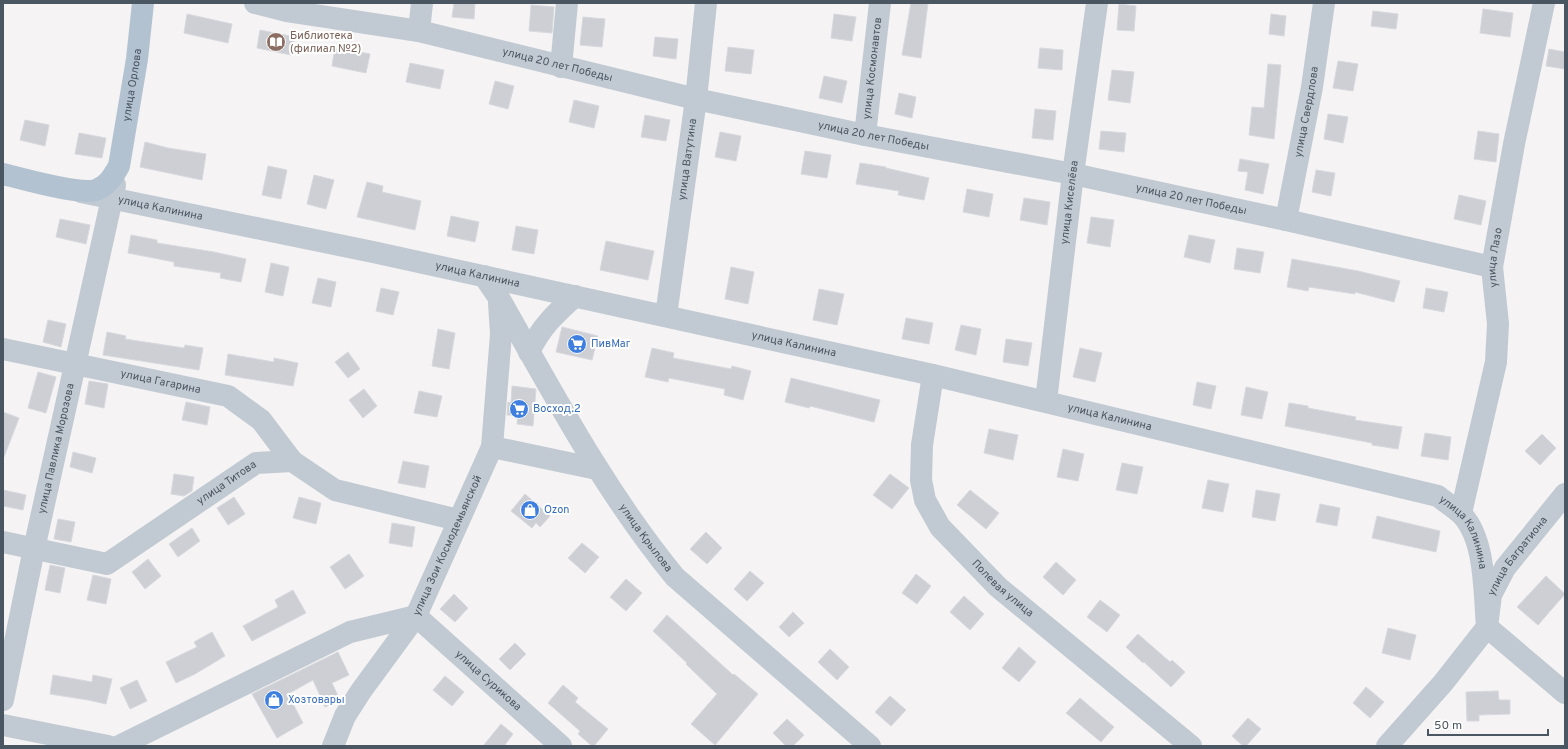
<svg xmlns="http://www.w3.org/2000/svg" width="1568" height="749" viewBox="0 0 1568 749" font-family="Overpass,sans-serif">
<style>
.building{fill:#cdcfd5;stroke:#d7d9de}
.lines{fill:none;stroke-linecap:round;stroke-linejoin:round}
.minor{stroke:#c1cad2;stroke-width:22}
.major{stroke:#b3c2d1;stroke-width:22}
.labels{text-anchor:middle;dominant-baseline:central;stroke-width:4;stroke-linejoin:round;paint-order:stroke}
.education-label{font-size:11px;fill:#785e54;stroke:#fff;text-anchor:start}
.street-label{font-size:11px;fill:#4a5661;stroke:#fff}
.shop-label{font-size:11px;fill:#366cbe;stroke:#fff;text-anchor:start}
</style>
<rect width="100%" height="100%" fill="#f5f3f3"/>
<g class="building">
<path d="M454 3H475L474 19 452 17Z"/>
<path d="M911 3H928L921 58 902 55Z"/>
<path d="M1119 4 1136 6 1134 31 1117 30Z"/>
<path d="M531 5 554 7 552 33 529 31Z"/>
<path d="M1483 9 1513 13 1510 37 1480 33Z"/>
<path d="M1373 11 1398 14 1396 29 1371 26Z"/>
<path d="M187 14 232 24 228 43 184 33Z"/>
<path d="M834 14 856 17 852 41 831 38Z"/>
<path d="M1271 14 1286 16 1284 36 1269 34Z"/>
<path d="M583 17 605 19 602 47 580 45Z"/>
<path d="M260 30 295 37 291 55 257 48Z"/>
<path d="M655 37 678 39 676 59 653 56Z"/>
<path d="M335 47 370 54 366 73 332 66Z"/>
<path d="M728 47 754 50 751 74 725 71Z"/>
<path d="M1040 48 1063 50 1062 70 1038 68Z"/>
<path d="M1549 49 1565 52V69L1546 66Z"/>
<path d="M1338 61 1358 64 1353 91 1333 88Z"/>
<path d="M410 63 444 70 440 89 406 82Z"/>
<path d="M1268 64 1281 65 1274 139 1249 135 1252 107 1264 108Z"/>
<path d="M1112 70 1134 72 1130 103 1108 100Z"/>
<path d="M824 76 847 81 842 103 819 98Z"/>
<path d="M495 81 514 86 508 109 489 104Z"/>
<path d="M899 93 916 97 912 118 895 114Z"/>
<path d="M574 100 599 106 594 128 569 122Z"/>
<path d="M1035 109 1056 111 1053 140 1032 138Z"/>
<path d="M1328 114 1348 117 1343 143 1324 139Z"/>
<path d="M645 115 670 120 666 141 641 137Z"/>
<path d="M25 120 49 125 45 146 20 140Z"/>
<path d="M1101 131 1126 133 1124 152 1099 149Z"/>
<path d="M1478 131 1499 134 1496 162 1474 159Z"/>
<path d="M720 132 741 136 736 161 715 157Z"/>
<path d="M79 133 106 138 102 158 75 154Z"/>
<path d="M145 142 168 148 206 154 202 180 140 167Z"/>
<path d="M805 151 831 155 827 178 801 174Z"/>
<path d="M1240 159 1269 164 1263 194 1245 190 1248 172 1238 171Z"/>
<path d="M860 163 886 167V168L929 178 924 200 898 195 899 191 856 184Z"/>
<path d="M268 166 287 170 281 199 262 195Z"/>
<path d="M1316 170 1335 173 1331 196 1312 192Z"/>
<path d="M314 175 334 180 326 209 307 204Z"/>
<path d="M367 182 383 186 382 192 421 201 415 230 357 217Z"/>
<path d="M967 189 993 194 989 217 963 212Z"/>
<path d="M1459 195 1486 201 1481 225 1454 219Z"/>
<path d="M1024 198 1050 202 1047 225 1020 220Z"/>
<path d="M451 216 479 222 475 242 447 236Z"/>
<path d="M1091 217 1114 220 1110 247 1087 243Z"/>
<path d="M60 219 90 225 86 244 56 237Z"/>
<path d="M516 226 538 230 534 254 512 250Z"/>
<path d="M131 235 157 240V243L214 252 246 259 241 282 220 278 221 273 174 266V262L128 253Z"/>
<path d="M1189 235 1215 240 1210 263 1184 257Z"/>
<path d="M606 241 654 251 648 280 600 270Z"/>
<path d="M1237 248 1264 252 1260 273 1234 269Z"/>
<path d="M1292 259 1358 271 1400 281 1394 302 1355 292V294L1309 287 1308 291 1287 287Z"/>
<path d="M271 263 289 267 283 296 265 292Z"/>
<path d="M731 267 754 272 748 304 725 299Z"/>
<path d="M318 278 336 282 331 307 312 303Z"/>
<path d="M381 288 399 292 393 315 376 311Z"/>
<path d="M1426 288 1448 292 1444 312 1423 308Z"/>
<path d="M819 289 844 294 837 325 813 320Z"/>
<path d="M906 318 933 323 929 344 902 339Z"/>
<path d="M48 320 66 324 61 347 43 342Z"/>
<path d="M961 325 981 329 976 355 955 350Z"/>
<path d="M562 327 598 336 592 360 556 352Z"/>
<path d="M438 329 455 333 449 369 432 366Z"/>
<path d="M107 332 126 336 125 339 184 348 185 345 203 348 199 370 103 355Z"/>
<path d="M1006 339 1032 343 1028 366 1003 362Z"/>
<path d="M652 348 674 353 673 358 731 369 732 366 751 371 743 400 724 395 725 389 669 378 668 382 645 377Z"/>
<path d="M1080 348 1102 353 1095 382 1073 377Z"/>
<path d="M348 352 360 369 348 378 335 362Z"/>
<path d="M228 354 274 362V358L298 363 293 386 225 375Z"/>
<path d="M38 372 56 377 46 413 28 408Z"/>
<path d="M791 378 880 400 874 422 810 406 809 408 785 402Z"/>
<path d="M89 381 108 384 104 408 85 404Z"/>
<path d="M1197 382 1216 386 1211 409 1193 405Z"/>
<path d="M512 386 536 389 533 426 517 424 518 415H507L508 402 511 403Z"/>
<path d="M1246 387 1268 392 1262 419 1241 415Z"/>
<path d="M364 389 377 406 363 418 349 400Z"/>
<path d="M419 391 442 396 437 417 414 413Z"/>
<path d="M186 402 210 407 207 425 182 420Z"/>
<path d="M1289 403 1308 406V408L1356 417 1355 420 1402 427 1398 449 1372 445V443L1285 426Z"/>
<path d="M3 412 19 418 4 457H3Z"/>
<path d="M989 429 1018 435 1013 460 984 453Z"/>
<path d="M1425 433 1451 437 1448 460 1421 456Z"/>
<path d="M1542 434 1556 448 1540 465 1525 451Z"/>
<path d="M1063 449 1084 454 1078 481 1057 477Z"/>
<path d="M73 452 96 458 92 473 70 467Z"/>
<path d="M403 461 429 466 425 488 398 483Z"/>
<path d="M1122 463 1143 467 1137 494 1116 490Z"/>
<path d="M174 474 194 477 192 491 184 496 171 494Z"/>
<path d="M890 474 909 488 892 509 873 495Z"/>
<path d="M1208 480 1229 484 1223 512 1202 508Z"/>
<path d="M3 490 26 495 23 510 3 506Z"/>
<path d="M970 490 999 513 986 529 957 505Z"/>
<path d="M1256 490 1280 494 1275 521 1252 517Z"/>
<path d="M525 494 550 516 540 527 536 523 532 528 511 511Z"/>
<path d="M234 497 245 514 228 525 217 508Z"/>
<path d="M299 497 321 503 316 524 293 518Z"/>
<path d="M1320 504 1340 508 1337 526 1316 522Z"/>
<path d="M1377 516 1440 531 1436 552 1372 538Z"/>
<path d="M58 519 75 522 71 542 54 539Z"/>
<path d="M392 523 415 527 412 547 389 543Z"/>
<path d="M192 528 200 541 178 557 169 544Z"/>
<path d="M706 532 722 548 707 564 690 549Z"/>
<path d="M582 543 599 557 585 573 568 558Z"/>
<path d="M349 554 364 576 345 589 330 567Z"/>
<path d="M148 559 161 576 145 589 132 572Z"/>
<path d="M1056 562 1076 580 1063 595 1043 577Z"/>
<path d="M50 565 65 568 60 593 45 590Z"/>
<path d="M750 571 764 583 747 601 734 589Z"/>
<path d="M916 574 931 586 917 604 902 593Z"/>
<path d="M93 575 111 579 106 604 87 600Z"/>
<path d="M1546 576 1565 594 1538 625 1517 607Z"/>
<path d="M626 579 642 593 626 611 610 597Z"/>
<path d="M293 590 306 613 252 641 243 626 278 607 275 600Z"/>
<path d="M454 594 468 608 455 622 440 609Z"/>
<path d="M964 596 984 614 970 630 950 612Z"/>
<path d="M1100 600 1120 615 1107 632 1087 617Z"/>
<path d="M793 612 804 623 789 637 779 627Z"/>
<path d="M667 615 733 675 734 674 758 694 715 745 691 724 717 694 686 664 687 663 653 631Z"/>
<path d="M1388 628 1416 635 1410 660 1382 653Z"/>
<path d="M212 632 225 656 195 674 176 683 166 662 197 647 194 642Z"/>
<path d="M1138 634 1170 662 1172 660 1185 672 1171 687 1144 662 1143 663 1126 647Z"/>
<path d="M515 643 526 654 510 670 499 659Z"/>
<path d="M1019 647 1036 662 1019 682 1002 668Z"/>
<path d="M830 649 849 667 837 680 818 662Z"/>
<path d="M338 652 349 675 332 683 340 700 325 707 313 680 288 694 303 723 277 738 252 694Z"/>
<path d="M53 675 92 682 93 675 112 679 106 704 88 700 50 694Z"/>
<path d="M445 676 464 692 452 706 433 690Z"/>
<path d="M137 680 147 701 130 709 120 688Z"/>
<path d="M563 685 578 698 575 702 608 729 594 746H592L578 734 580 731 548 703Z"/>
<path d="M1366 687 1384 702 1370 718 1353 703Z"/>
<path d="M1498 691 1499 700H1510V714L1479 715V721H1467L1466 692Z"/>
<path d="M890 696 906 710 891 726 875 712Z"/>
<path d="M1080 698 1114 727 1101 742 1066 713Z"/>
<path d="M1248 718 1261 729 1246 746H1243L1232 736Z"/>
<path d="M787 719 804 735 793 746H786L773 733Z"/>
<path d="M501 724 513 734 504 746H483Z"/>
</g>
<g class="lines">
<g class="minor">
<path id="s1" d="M255 3 287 11 419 31 696 99 865 135 1073 174 1286 220 1492 267"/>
<path d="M419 31 422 3"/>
<path d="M561 67 567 3"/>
<path id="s2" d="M865 135 880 3"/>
<path id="s3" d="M81 192 373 252 933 375 1438 496C1445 502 1453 507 1460 513 1486 537 1484 593 1487 627"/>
<path id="s4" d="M1286 220 1312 87 1324 3"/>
<path id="s5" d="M484 276 499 298C553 393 605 492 675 577L870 746"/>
<path id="s6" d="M666 316 696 99 706 3"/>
<path id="s7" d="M3 349 228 396 261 420 292 461"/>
<path d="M529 352C541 327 555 314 575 296"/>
<path id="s8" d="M933 375 922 445 921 480 925 500 940 527 998 587 1191 746"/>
<path id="s9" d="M1046 401 1073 174 1097 3"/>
<path d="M492 447 597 469"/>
<path id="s10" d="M1461 513 1496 362 1498 324 1492 267 1514 144 1544 3"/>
<path id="s11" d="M3 542 107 564 256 463 292 461 335 490 458 520"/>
<path id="s12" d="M416 616 561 746"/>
<path d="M1487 627 1565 693"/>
<path id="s13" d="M3 700 34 549 115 185"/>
<path d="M3 725 108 746"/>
<path d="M119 746 350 632 416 616"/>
<path id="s14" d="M333 746 345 716 361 691 416 616 492 447 501 334 499 303"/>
<path id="s15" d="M1387 746 1443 683 1487 627 1491 595 1505 568 1565 494"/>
</g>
<path class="major" id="s16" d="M3 174C23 179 79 195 96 190 108 186 113 176 119 166L137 59 143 3"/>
</g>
<defs>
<symbol id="library-disc" viewBox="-11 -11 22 22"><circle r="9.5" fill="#8d6e63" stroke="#fff"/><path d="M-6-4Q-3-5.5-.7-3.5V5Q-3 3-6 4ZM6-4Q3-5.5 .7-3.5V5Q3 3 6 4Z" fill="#fff"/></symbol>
<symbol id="supermarket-disc" viewBox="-11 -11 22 22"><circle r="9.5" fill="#3f7fe0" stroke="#fff"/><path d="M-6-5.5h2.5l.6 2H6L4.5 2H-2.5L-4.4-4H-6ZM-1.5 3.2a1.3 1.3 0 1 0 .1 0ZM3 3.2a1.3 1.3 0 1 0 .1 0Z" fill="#fff"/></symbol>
<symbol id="shop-disc" viewBox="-11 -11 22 22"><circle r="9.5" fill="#3f7fe0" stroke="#fff"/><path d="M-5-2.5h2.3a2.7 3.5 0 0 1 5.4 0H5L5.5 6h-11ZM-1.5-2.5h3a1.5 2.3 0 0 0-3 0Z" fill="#fff"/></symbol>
</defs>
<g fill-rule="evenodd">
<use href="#library-disc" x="265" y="31" width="22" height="22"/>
<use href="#supermarket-disc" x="566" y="333" width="22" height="22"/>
<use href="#supermarket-disc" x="508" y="398" width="22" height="22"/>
<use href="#shop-disc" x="519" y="499" width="22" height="22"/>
<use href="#shop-disc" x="263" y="689" width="22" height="22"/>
</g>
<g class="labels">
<g class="education-label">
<text x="290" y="36">Библиотека<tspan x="290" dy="13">(филиал №2)</tspan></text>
</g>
<g class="street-label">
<text stroke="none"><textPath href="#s1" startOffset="309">улица 20 лет Победы</textPath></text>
<text stroke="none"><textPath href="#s2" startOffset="67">улица Космонавтов</textPath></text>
<text stroke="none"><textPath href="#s16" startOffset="211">улица Орлова</textPath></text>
<text stroke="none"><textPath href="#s4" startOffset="110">улица Свердлова</textPath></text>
<text stroke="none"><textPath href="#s1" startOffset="633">улица 20 лет Победы</textPath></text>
<text stroke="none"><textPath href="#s6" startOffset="158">улица Ватутина</textPath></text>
<text stroke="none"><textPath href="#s1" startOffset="957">улица 20 лет Победы</textPath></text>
<text stroke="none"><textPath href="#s9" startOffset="200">улица Киселёва</textPath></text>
<text stroke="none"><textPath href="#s3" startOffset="81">улица Калинина</textPath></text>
<text stroke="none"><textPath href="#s10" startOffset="260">улица Лазо</textPath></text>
<text stroke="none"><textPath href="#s3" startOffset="405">улица Калинина</textPath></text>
<text stroke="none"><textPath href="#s3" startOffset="729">улица Калинина</textPath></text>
<text stroke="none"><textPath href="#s7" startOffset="161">улица Гагарина</textPath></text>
<text stroke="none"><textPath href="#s3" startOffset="1053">улица Калинина</textPath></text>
<text stroke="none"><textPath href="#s13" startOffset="257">улица Павлика Морозова</textPath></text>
<text stroke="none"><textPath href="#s11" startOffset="251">улица Титова</textPath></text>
<text stroke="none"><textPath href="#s3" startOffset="1437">улица Калинина</textPath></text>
<text stroke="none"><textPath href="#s5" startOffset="308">улица Крылова</textPath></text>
<text stroke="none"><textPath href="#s14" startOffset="232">улица Зои Космодемьянской</textPath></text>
<text stroke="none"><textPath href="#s15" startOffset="235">улица Багратиона</textPath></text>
<text stroke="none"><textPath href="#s8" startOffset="245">Полевая улица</textPath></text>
<text stroke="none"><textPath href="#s12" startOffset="97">улица Сурикова</textPath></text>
</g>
<g class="shop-label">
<text x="591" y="344">ПивМаг</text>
<text x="533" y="409">Восход.2</text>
<text x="544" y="510">Ozon</text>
<text x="288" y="700">Хозтовары</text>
</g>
</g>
<rect width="1568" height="749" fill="none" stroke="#4a5661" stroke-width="8"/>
<path d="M1428 729v6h120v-6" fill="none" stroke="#4a5661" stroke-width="2"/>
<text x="1434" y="729" font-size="12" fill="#4a5661" stroke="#ffffff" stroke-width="3" paint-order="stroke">50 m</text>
</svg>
